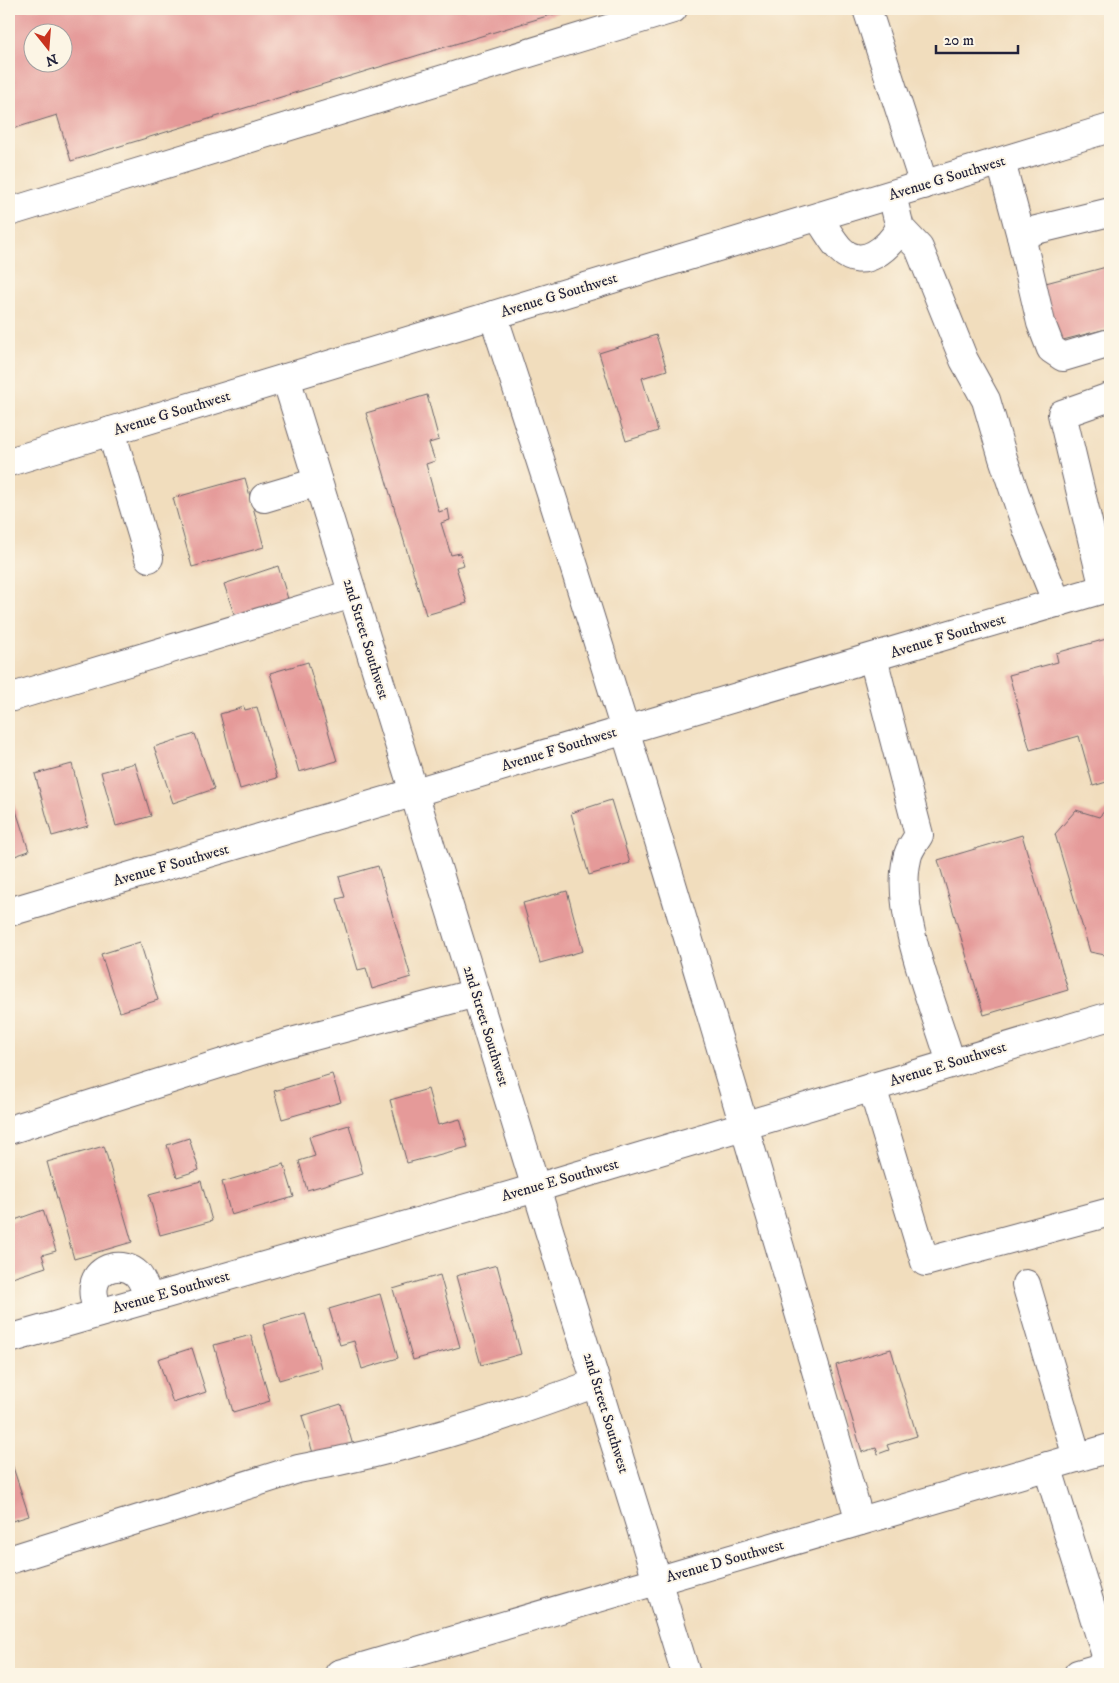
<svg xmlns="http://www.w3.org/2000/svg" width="1119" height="1683" viewBox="0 0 1119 1683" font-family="'IM FELL DW Pica',serif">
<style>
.building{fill:#e59a99;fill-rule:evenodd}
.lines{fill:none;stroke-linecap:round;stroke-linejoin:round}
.minor-casing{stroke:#6a6368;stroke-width:30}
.minor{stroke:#fff;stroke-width:28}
.labels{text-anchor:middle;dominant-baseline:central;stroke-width:4;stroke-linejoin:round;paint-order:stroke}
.street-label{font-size:15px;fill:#22223b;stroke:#fcf5e5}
</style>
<rect width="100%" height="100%" fill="#fcf5e5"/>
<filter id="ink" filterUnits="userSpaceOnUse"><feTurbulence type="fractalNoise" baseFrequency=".02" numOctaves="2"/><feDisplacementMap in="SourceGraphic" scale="10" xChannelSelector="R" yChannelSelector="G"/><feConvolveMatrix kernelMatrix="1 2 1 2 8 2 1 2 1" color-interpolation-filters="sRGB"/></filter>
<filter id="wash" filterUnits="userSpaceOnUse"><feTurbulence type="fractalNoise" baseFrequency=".0096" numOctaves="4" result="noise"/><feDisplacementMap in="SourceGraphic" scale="20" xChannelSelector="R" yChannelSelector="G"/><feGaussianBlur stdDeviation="1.12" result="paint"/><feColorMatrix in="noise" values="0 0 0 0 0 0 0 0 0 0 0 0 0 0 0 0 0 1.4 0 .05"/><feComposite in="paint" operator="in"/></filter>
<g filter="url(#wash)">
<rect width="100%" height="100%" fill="#f1ddbd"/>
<g id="blocks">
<g class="building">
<path d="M9 9H570L71 161 57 115 9 130ZM32 32H62V62H32Z"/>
<path d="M1110 266V328L1059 341 1042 284Z"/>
<path d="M656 335 667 370 642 378 658 431 626 441 599 353Z"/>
<path d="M427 395 439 440 429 443 435 461 426 464 439 512 448 509 450 520 441 523 451 555 460 553 464 565 456 567 467 603 426 615 366 413Z"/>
<path d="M245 478 264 547 192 567 173 498Z"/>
<path d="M278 566 288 599 235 617 224 584Z"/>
<path d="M1110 638V781L1093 786 1079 736 1030 750 1009 675 1058 662 1056 653Z"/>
<path d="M308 662 337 761 299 772 270 673Z"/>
<path d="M244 707 245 710 257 707 277 778 240 789 220 714Z"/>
<path d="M195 734 214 789 173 803 154 747Z"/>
<path d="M135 763 151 816 116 826 101 772Z"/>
<path d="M72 764 88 826 52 836 35 774Z"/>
<path d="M9 789 29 851 9 858Z"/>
<path d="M611 800 630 863 589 875 571 813Z"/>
<path d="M1110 805V956L1090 952 1055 834 1076 810 1099 817Z"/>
<path d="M1022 835 1068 990 984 1015 938 860Z"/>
<path d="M378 866 411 977 372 989 366 968 358 970 337 899 345 897 339 877Z"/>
<path d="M567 891 583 951 540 963 523 903Z"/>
<path d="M140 942 158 1000 120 1012 101 954Z"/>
<path d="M332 1074 341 1102 282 1119 274 1091Z"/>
<path d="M428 1089 438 1125 460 1119 468 1147 407 1163 390 1100Z"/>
<path d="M349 1125 363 1174 307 1190 299 1161 315 1156 309 1137Z"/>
<path d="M189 1138 199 1170 177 1177 167 1145Z"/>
<path d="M104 1146 132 1242 74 1259 47 1162Z"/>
<path d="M284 1164 294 1197 231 1215 222 1182Z"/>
<path d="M201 1181 212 1221 160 1235 149 1195Z"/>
<path d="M43 1210 56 1251 42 1255 46 1267 9 1279V1222Z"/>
<path d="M497 1265 521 1354 481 1365 456 1276Z"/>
<path d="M440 1275 460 1347 413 1360 393 1289Z"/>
<path d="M380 1294 398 1358 362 1369 354 1341 340 1345 329 1309Z"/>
<path d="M305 1313 321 1368 279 1380 263 1325Z"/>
<path d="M251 1335 270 1401 233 1412 214 1345Z"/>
<path d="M192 1348 206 1392 173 1403 158 1359Z"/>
<path d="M891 1349 917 1436 887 1445 889 1450 878 1454 876 1448 862 1452 836 1365Z"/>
<path d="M341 1404 354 1449 315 1460 302 1416Z"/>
<path d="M9 1455 29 1516 9 1522Z"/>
</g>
</g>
</g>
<g filter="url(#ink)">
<use href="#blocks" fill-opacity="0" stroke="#6a6368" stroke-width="1"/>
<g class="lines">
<defs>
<g id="minor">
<path d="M867 9 924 185"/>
<path d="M1001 162 1021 236 1036 230 1110 212"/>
<path d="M892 195 900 228 919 248 964 360 986 400 1003 458 1027 529 1057 603"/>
<path d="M9 212 673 9"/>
<path d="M818 218C826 228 832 241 841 250 863 272 889 247 900 228"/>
<path d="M1021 236 1041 323 1051 349 1063 357 1110 343"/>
<path d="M493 315C625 714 742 1118 860 1521"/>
<path d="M286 378 686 1674"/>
<path d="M111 431 149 558"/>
<path d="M9 462 1110 128"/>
<path d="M264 498 318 482"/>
<path d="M1104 589 1062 414 1110 397"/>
<path d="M873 658 919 835C915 842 908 850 907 859 894 913 935 1008 951 1063"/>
<path d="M9 698 352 594"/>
<path d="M9 912 1110 587"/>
<path d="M872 1087 925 1262 1110 1212"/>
<path d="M9 1130 280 1045 476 993"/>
<path d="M1026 1284 1077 1457"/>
<path d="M98 1313C96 1305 92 1294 94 1286 97 1266 124 1261 137 1274 143 1280 146 1291 149 1298"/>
<path d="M9 1339 536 1188 1110 1016"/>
<path d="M1047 1466 1109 1665 1078 1674"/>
<path d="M9 1560 298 1469C400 1451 499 1419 596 1383"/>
<path d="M339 1674 1110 1448"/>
</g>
</defs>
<use href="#minor" class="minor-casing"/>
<use href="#minor" class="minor"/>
</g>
</g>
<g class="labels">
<g class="street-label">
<text transform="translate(947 178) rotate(-17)">Avenue G Southwest</text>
<text transform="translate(559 295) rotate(-17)">Avenue G Southwest</text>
<text transform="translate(172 413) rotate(-17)">Avenue G Southwest</text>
<text transform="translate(948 636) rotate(-17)">Avenue F Southwest</text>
<text transform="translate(366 639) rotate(73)">2nd Street Southwest</text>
<text transform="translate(559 749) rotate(-17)">Avenue F Southwest</text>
<text transform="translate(171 865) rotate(-16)">Avenue F Southwest</text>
<text transform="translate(486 1026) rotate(73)">2nd Street Southwest</text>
<text transform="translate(948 1064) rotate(-17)">Avenue E Southwest</text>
<text transform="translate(560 1180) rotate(-16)">Avenue E Southwest</text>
<text transform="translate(171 1292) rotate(-16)">Avenue E Southwest</text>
<text transform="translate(606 1413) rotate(73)">2nd Street Southwest</text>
<text transform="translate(725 1561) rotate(-16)">Avenue D Southwest</text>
</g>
</g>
<rect width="1119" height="1683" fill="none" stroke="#fcf5e5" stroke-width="30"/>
<g transform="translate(48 48) rotate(163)"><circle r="24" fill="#fcf5e5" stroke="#a5a1a1"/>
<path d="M0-4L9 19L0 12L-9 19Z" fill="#c8321e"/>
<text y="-8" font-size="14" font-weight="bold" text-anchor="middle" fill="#22223b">N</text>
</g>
<path d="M936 45v8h82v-8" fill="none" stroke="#22223b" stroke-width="2.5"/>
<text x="944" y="45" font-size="15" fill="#22223b" stroke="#fcf5e5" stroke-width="4" paint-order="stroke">20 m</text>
</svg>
